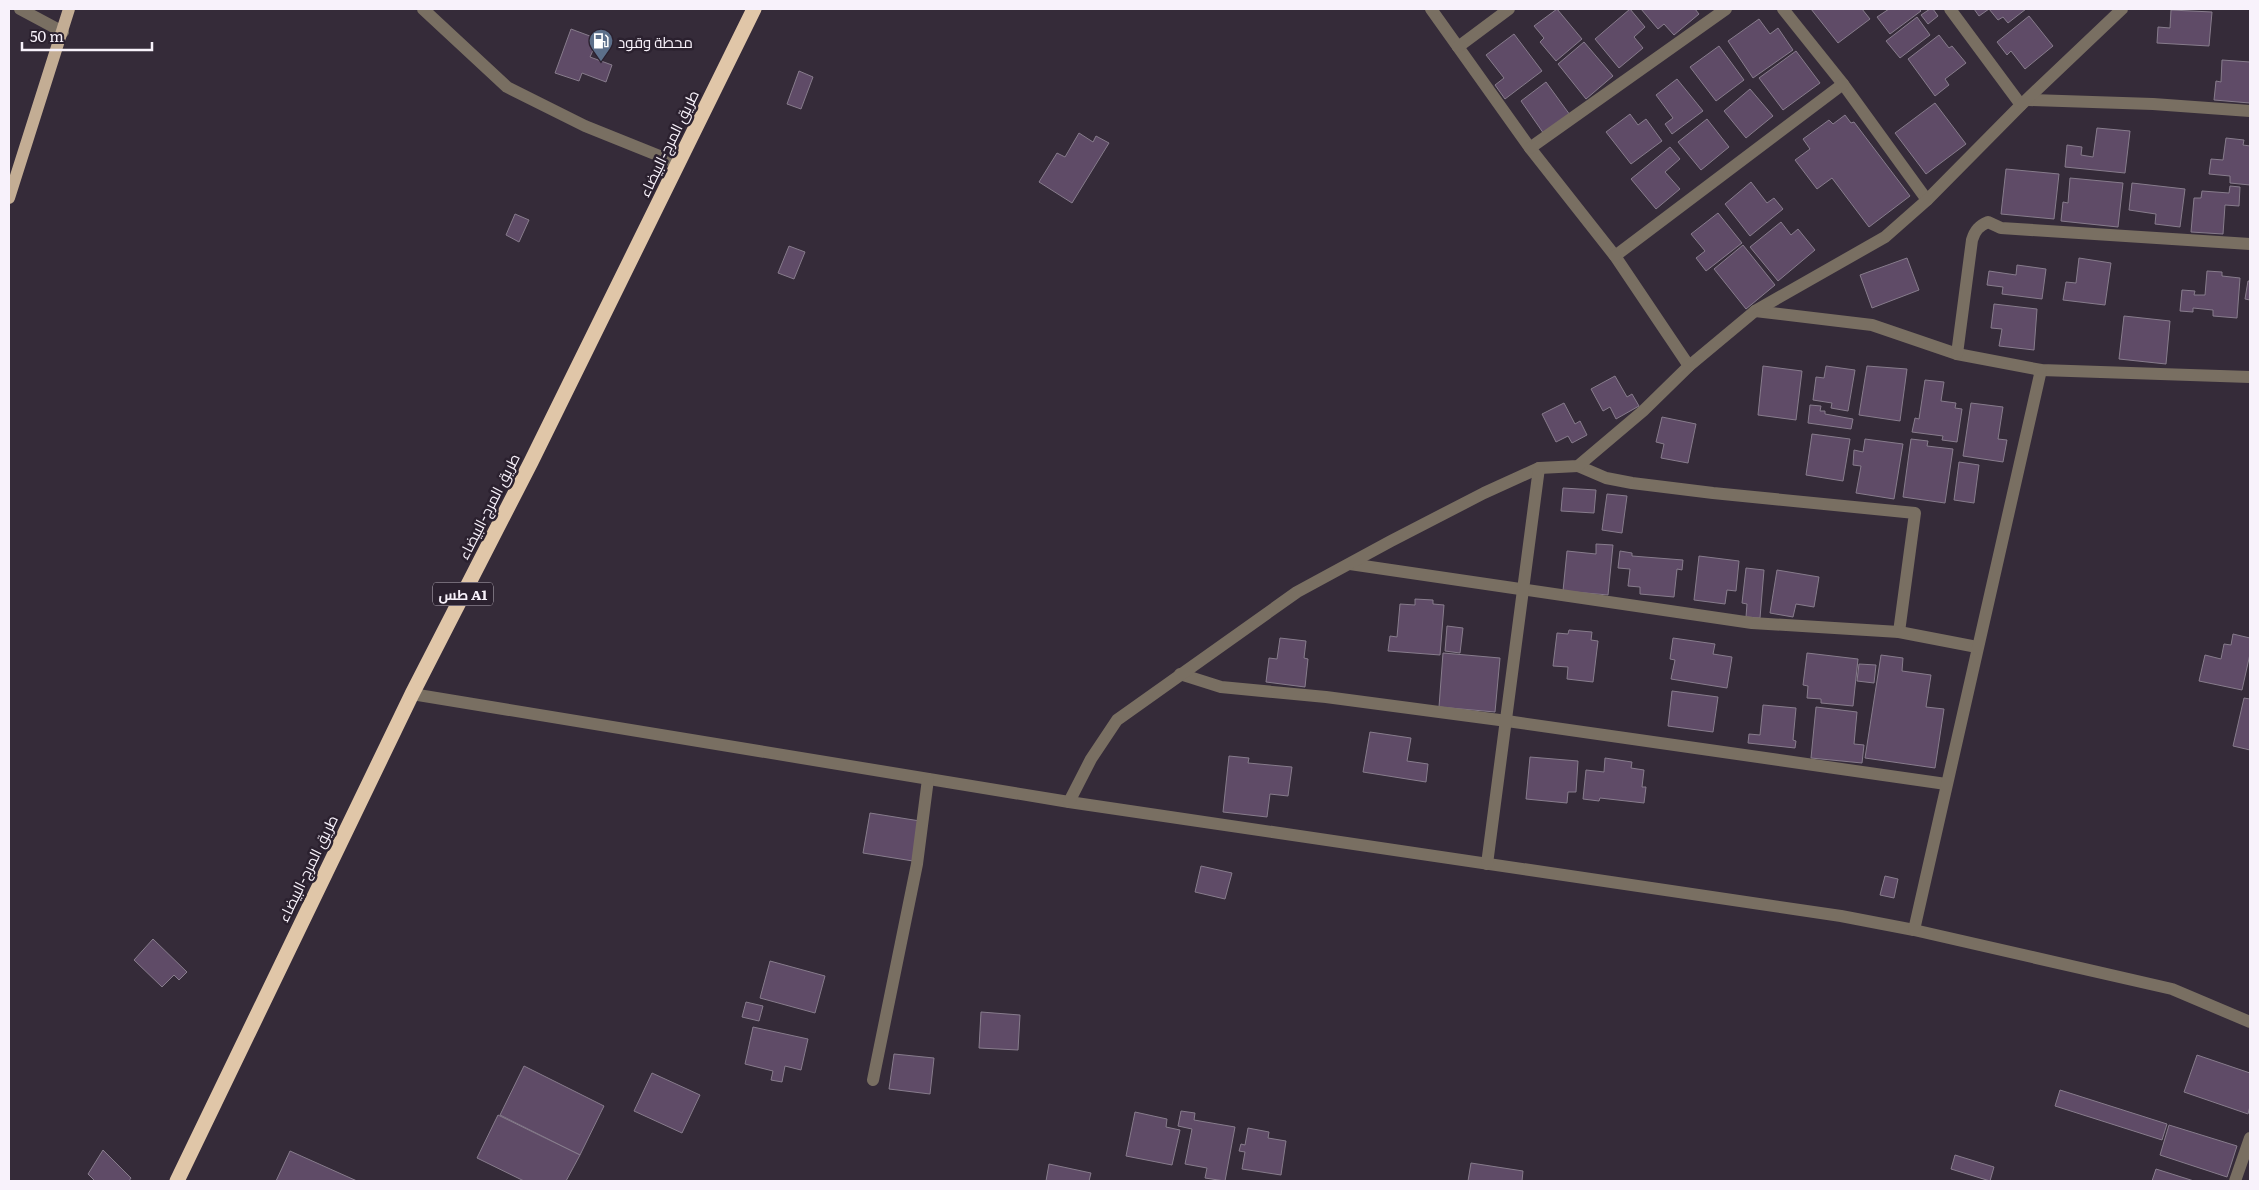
<svg xmlns="http://www.w3.org/2000/svg" width="2259" height="1190" viewBox="0 0 2259 1190" font-family="Literata,Cairo,serif">
<style>
.building{fill:#5f4b67;stroke:#877c8c}
.lines{fill:none;stroke-linecap:round;stroke-linejoin:round}
.minor{stroke:#796f62;stroke-width:12}
.major{stroke:#c3ad94;stroke-width:12}
.highway{stroke:#e0c6a8;stroke-width:15}
.labels{text-anchor:middle;dominant-baseline:central;stroke-width:5;stroke-linejoin:round;paint-order:stroke}
.shield{fill:#2b212f;stroke:#bab3be;stroke-width:1}
.shield-label{font-size:14px;font-weight:bold;fill:#f8f2fb}
.poi-label{font-size:15px;fill:#f8f2fb;stroke:#2b212f;text-anchor:start}
.street-label{font-size:15px;fill:#f8f2fb;stroke:#2b212f}
</style>
<rect width="100%" height="100%" fill="#352b39"/>
<g class="building">
<path d="M1557 9 1582 39 1556 61 1540 42 1544 38 1534 26Z"/>
<path d="M1630 9 1645 27 1634 37 1643 48 1619 68 1595 39Z"/>
<path d="M1641 9H1695L1699 14 1674 35 1664 24 1658 29Z"/>
<path d="M1811 9H1862L1870 19 1838 43Z"/>
<path d="M1889 9H1919L1921 11 1890 34 1877 17Z"/>
<path d="M1930 9H1933L1938 16 1928 24 1921 15Z"/>
<path d="M1974 9H1989L1979 16Z"/>
<path d="M1989 9H2026L2008 23 2003 17 1998 20Z"/>
<path d="M2171 10 2212 12 2209 46 2157 43 2158 27 2170 28Z"/>
<path d="M2029 16 2053 46 2025 69 2011 51 2007 55 1997 42Z"/>
<path d="M1917 17 1930 35 1900 58 1886 41Z"/>
<path d="M1759 19 1770 34 1778 28 1793 50 1753 78 1728 41Z"/>
<path d="M571 29 598 39 590 57 612 65 606 82 582 73 579 81 555 73Z"/>
<path d="M1514 34 1542 71 1505 99 1495 85 1504 78 1486 55Z"/>
<path d="M1939 35 1949 48 1952 46 1966 63 1945 79 1949 85 1935 96 1908 59Z"/>
<path d="M1584 42 1613 76 1586 99 1558 64Z"/>
<path d="M1719 46 1744 80 1716 101 1690 67Z"/>
<path d="M1796 51 1820 83 1783 110 1759 78Z"/>
<path d="M2222 60 2250 62V103L2214 100 2216 81 2221 82Z"/>
<path d="M799 71 813 77 801 109 787 104Z"/>
<path d="M1677 79 1703 111 1672 134 1665 124 1673 118 1656 95Z"/>
<path d="M1546 82 1570 115 1544 134 1521 101Z"/>
<path d="M1750 89 1773 116 1746 138 1724 111Z"/>
<path d="M1935 103 1966 144 1926 174 1895 133Z"/>
<path d="M1630 114 1638 125 1646 119 1662 141 1631 164 1606 132Z"/>
<path d="M1845 115 1851 123 1854 122 1910 196 1869 227 1832 178 1817 189 1795 160 1810 149 1803 139 1829 120 1833 124Z"/>
<path d="M1707 119 1729 147 1701 170 1678 142Z"/>
<path d="M2097 128 2130 131 2125 173 2065 167 2067 145 2082 147 2081 155 2093 157Z"/>
<path d="M1079 133 1093 142 1096 136 1109 143 1072 203 1039 182 1057 153 1065 157Z"/>
<path d="M2226 138 2244 140 2243 145 2250 146V185L2230 183V176L2209 174 2211 159 2223 160Z"/>
<path d="M1670 147 1680 159 1665 172 1680 189 1656 209 1631 179Z"/>
<path d="M2006 169 2059 174 2054 219 2001 214Z"/>
<path d="M2070 178 2123 183 2118 227 2061 221 2063 202 2068 203Z"/>
<path d="M1751 182 1767 203 1774 198 1783 209 1750 236 1725 204Z"/>
<path d="M2132 183 2185 189 2180 227 2155 224 2156 214 2129 210Z"/>
<path d="M2230 186 2240 187 2239 206 2225 205 2223 234 2191 232 2194 198H2201L2202 191 2229 193Z"/>
<path d="M1718 213 1742 243 1706 271 1696 258 1705 251 1691 234Z"/>
<path d="M515 214 529 220 519 242 506 235Z"/>
<path d="M1781 222 1791 235 1798 229 1815 250 1778 281 1750 247Z"/>
<path d="M1743 245 1775 285 1746 309 1714 269Z"/>
<path d="M789 246 805 252 794 279 778 273Z"/>
<path d="M1907 258 1919 290 1872 308 1860 275Z"/>
<path d="M2079 258 2111 263 2105 305 2063 300 2066 282 2076 283Z"/>
<path d="M2017 265 2046 269 2042 299 2002 294 2003 287 1987 285 1989 271 2016 275Z"/>
<path d="M2207 271 2222 272V276L2240 278 2237 318 2213 316V310L2193 308V312L2180 311 2182 290 2195 291 2194 295H2205Z"/>
<path d="M2248 281H2250V300L2245 299Z"/>
<path d="M1994 304 2037 309 2034 350 1999 346 2002 329 1991 328Z"/>
<path d="M2124 316 2170 321 2166 364 2119 359Z"/>
<path d="M1763 366 1802 371 1796 420 1758 415Z"/>
<path d="M1826 366 1855 370 1848 411 1831 408 1832 403 1813 400 1816 377 1824 378Z"/>
<path d="M1867 366 1907 369 1900 421 1859 415Z"/>
<path d="M1615 376 1627 397 1632 394 1639 406 1616 419 1610 407 1603 411 1591 389Z"/>
<path d="M1925 380 1944 382 1941 401 1956 403 1955 408 1962 409 1957 442 1942 440 1943 436 1912 432 1915 418 1919 419Z"/>
<path d="M1564 403 1575 424 1580 421 1587 435 1572 443 1568 436 1556 442 1542 414Z"/>
<path d="M1971 403 2003 407 1998 439 2007 440 2003 462 1963 456Z"/>
<path d="M1810 405 1821 406 1820 411H1825V414L1853 419 1851 429 1808 423Z"/>
<path d="M1662 417 1696 424 1688 463 1661 458 1664 444 1656 442Z"/>
<path d="M1812 434 1850 439 1843 481 1806 475Z"/>
<path d="M1865 439 1903 444 1894 499 1856 493 1861 466 1853 465 1854 450 1863 452Z"/>
<path d="M1911 439 1928 441 1927 446 1953 449 1945 503 1903 497Z"/>
<path d="M1959 462 1979 465 1974 503 1954 500Z"/>
<path d="M1563 488 1596 490 1594 513 1561 511Z"/>
<path d="M1607 494 1627 496 1622 533 1602 530Z"/>
<path d="M1596 544 1613 545 1608 595 1563 591 1567 551 1596 554Z"/>
<path d="M1620 551 1632 553V556L1683 560 1682 570 1677 569 1674 597 1640 594V587L1628 586 1630 569 1618 568Z"/>
<path d="M1699 556 1739 561 1736 591 1727 590 1725 604 1694 600Z"/>
<path d="M1746 568 1764 570 1760 618 1746 617 1747 604 1742 603Z"/>
<path d="M1777 570 1819 577 1814 607 1796 604 1793 617 1770 613Z"/>
<path d="M1415 599 1433 600V604L1444 605 1440 655 1388 651 1390 636 1397 637 1400 604 1415 605Z"/>
<path d="M1447 626 1463 628 1460 653 1445 651Z"/>
<path d="M1569 630 1592 632 1591 640 1598 641 1593 682 1567 679 1568 667 1553 666 1557 633 1568 634Z"/>
<path d="M2233 634 2250 638V654L2242 690 2199 681 2205 655 2221 659 2224 644 2231 645Z"/>
<path d="M1280 638 1306 641 1304 658 1308 659 1305 687 1266 682 1269 658 1277 659Z"/>
<path d="M1673 638 1715 644 1713 654 1732 657 1727 688 1671 679 1675 660 1670 659Z"/>
<path d="M1443 653 1500 658 1495 712 1439 707Z"/>
<path d="M1807 653 1858 659 1853 706 1821 703V699L1807 698 1808 686 1803 685Z"/>
<path d="M1881 655 1903 658 1902 671 1931 675 1926 707 1944 709 1935 768 1865 758Z"/>
<path d="M1859 664 1876 665 1874 683 1857 681Z"/>
<path d="M1672 691 1718 697 1713 732 1668 726Z"/>
<path d="M2244 698 2250 699V750L2233 746Z"/>
<path d="M1763 705 1796 708 1793 740 1796 741 1795 748 1748 743 1749 734 1760 735Z"/>
<path d="M1816 707 1857 712 1854 744 1864 745 1862 763 1811 758Z"/>
<path d="M1370 732 1411 738 1407 761 1428 764 1426 782 1363 772Z"/>
<path d="M1229 756 1249 758 1248 763 1292 767 1288 796 1270 794 1267 817 1223 812Z"/>
<path d="M1530 757 1578 761 1576 792H1568L1567 803 1526 799Z"/>
<path d="M1605 758 1632 762 1631 768 1644 770 1642 787H1646L1644 803 1600 798 1599 801 1583 799 1586 770 1604 772Z"/>
<path d="M870 813 920 821 913 861 863 853Z"/>
<path d="M1201 866 1232 873 1225 899 1195 892Z"/>
<path d="M1885 876 1898 879 1894 898 1880 895Z"/>
<path d="M153 939 187 972 179 980 174 975 162 987 134 960Z"/>
<path d="M770 961 825 976 815 1013 760 998Z"/>
<path d="M746 1002 763 1006 759 1021 742 1017Z"/>
<path d="M981 1012 1020 1015 1018 1050 979 1048Z"/>
<path d="M753 1027 808 1039 801 1070 785 1066 782 1082 771 1080 773 1071 745 1064Z"/>
<path d="M894 1054 934 1058 930 1094 889 1089Z"/>
<path d="M2197 1055 2250 1073V1106L2248 1114 2184 1092Z"/>
<path d="M524 1066 604 1106 580 1155 500 1115Z"/>
<path d="M652 1073 700 1095 682 1133 634 1111Z"/>
<path d="M2060 1090 2167 1124 2162 1140 2055 1106Z"/>
<path d="M1181 1111 1195 1113 1194 1120 1235 1127 1225 1181 1205 1178 1207 1168 1185 1164 1192 1129 1178 1126Z"/>
<path d="M1135 1112 1167 1119 1166 1127 1180 1130 1172 1165 1126 1156Z"/>
<path d="M498 1115 580 1155 566 1181H524L477 1158Z"/>
<path d="M2169 1125 2237 1146 2227 1177 2160 1155Z"/>
<path d="M1248 1128 1269 1132 1268 1138 1286 1141 1281 1175 1242 1169 1245 1152 1239 1151 1241 1144 1245 1145Z"/>
<path d="M103 1150 131 1178 129 1181H95L88 1174Z"/>
<path d="M290 1151 357 1181H276Z"/>
<path d="M1955 1155 1994 1167 1990 1181 1951 1169Z"/>
<path d="M1471 1163 1523 1171 1522 1181H1468Z"/>
<path d="M1049 1164 1091 1173 1089 1181H1046Z"/>
<path d="M2156 1169 2194 1181H2152Z"/>
</g>
<g class="lines">
<g class="minor">
<path d="M20 9 63 32"/>
<path d="M423 9 507 87 585 126 677 163"/>
<path d="M1431 9 1530 148 1615 256 1689 366"/>
<path d="M1783 9 1843 84 1927 200"/>
<path d="M1950 9 2021 105"/>
<path d="M1458 47 1509 9"/>
<path d="M2029 100 2153 104 2250 111"/>
<path d="M1530 148 1726 9"/>
<path d="M1615 256 1843 84"/>
<path d="M1755 311 1872 325 1957 354 2041 370 2250 377"/>
<path d="M1957 354 1972 240C1975 230 1979 226 1988 222L2001 228 2250 244"/>
<path d="M1578 466 1606 478 1632 483 1713 493 1915 513 1899 632"/>
<path d="M1350 564 1752 623 1899 632 1977 647"/>
<path d="M1180 674 1221 687 1326 697 1507 721 1946 784"/>
<path d="M412 694 1069 802 1841 916 1914 930 2172 989 2250 1022"/>
<path d="M1069 802 1091 759 1117 720 1297 592 1391 541 1484 493 1539 468 1578 466 1643 411 1689 366 1755 311 1885 237 1927 200 2021 105 2122 9"/>
<path d="M1487 864 1539 468"/>
<path d="M1914 930 2041 370"/>
<path d="M873 1080 917 864 928 779"/>
<path d="M2235 1181 2250 1138"/>
</g>
<path class="major" d="M9 198 69 9"/>
<path class="highway" d="M177 1181 412 694 531 462 754 9"/>
</g>
<defs>
<symbol id="fuel-pin" viewBox="-11 -11 22 30"><path d="M0 17L-7.5 6A9.5 9.5 0 1 1 7.5 6Z" fill="#5c6f8a" stroke="#2b212f"/><path d="M-5.5-6h7V0h2V4h1.3V-2.5L3-4.5l.8-.8L6-3V5H2.5V1h-1V6h-7ZM-4.2-4.7v3.2H.2V-4.7Z" fill="#fff"/></symbol>
</defs>
<g fill-rule="evenodd">
<use href="#fuel-pin" x="587" y="27" width="28" height="38"/>
</g>
<g class="labels">
<rect class="shield" x="433" y="582.5" width="60" height="23" rx="4"/>
<g class="shield-label">
<text x="463" y="594">طس A1</text>
</g>
<g class="poi-label">
<text x="618" y="41">محطة وقود</text>
</g>
<g class="street-label">
<text transform="translate(668 143) rotate(-64)">طريق المرج-البيضاء</text>
<text transform="translate(488 506) rotate(-63)">طريق المرج-البيضاء</text>
<text transform="translate(307 868) rotate(-64)">طريق المرج-البيضاء</text>
</g>
</g>
<rect width="2259" height="1190" fill="none" stroke="#f8f2fb" stroke-width="20"/>
<path d="M22 42v8h130v-8" fill="none" stroke="#f8f2fb" stroke-width="2.5"/>
<text x="30" y="42" font-size="15" fill="#f8f2fb" stroke="#2b212f" stroke-width="4" paint-order="stroke">50 m</text>
</svg>
